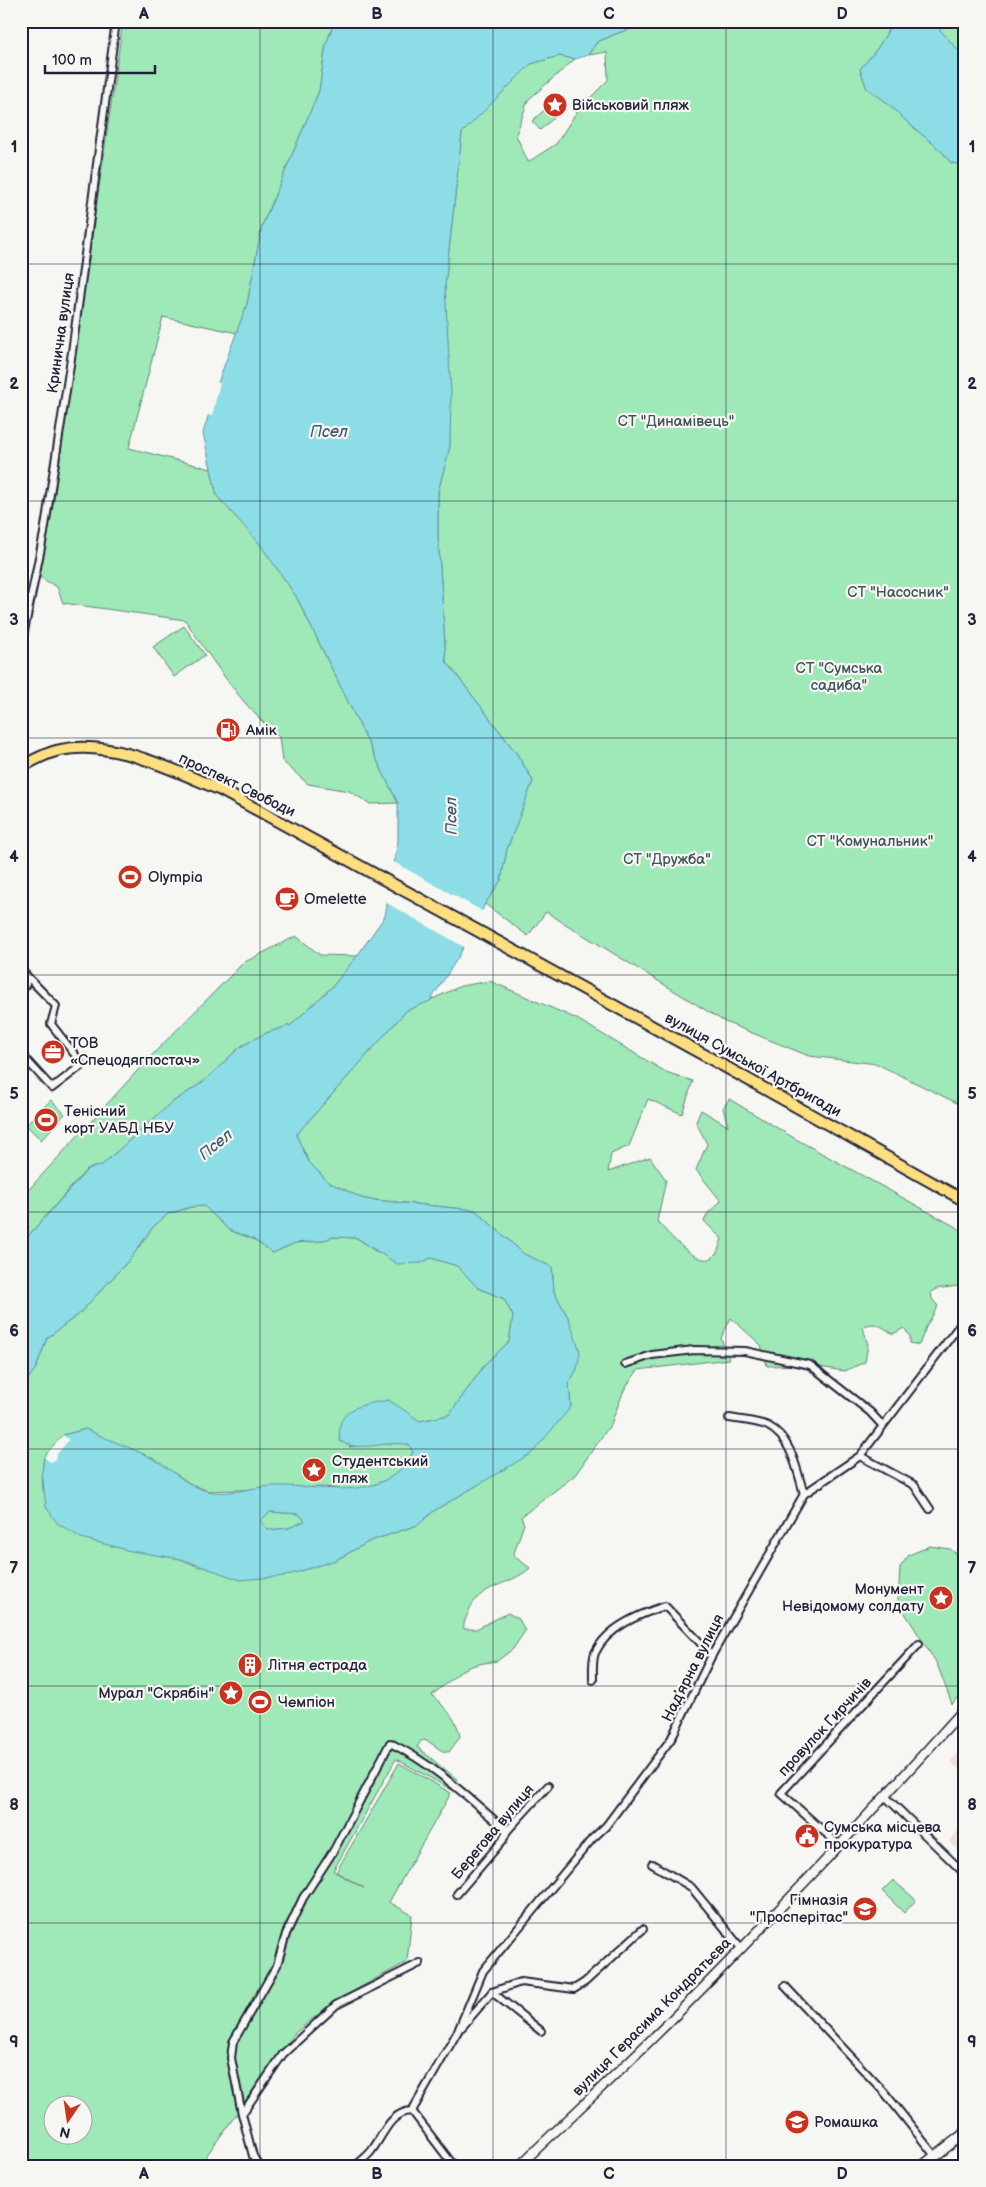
<svg xmlns="http://www.w3.org/2000/svg" width="986" height="2187" viewBox="0 0 986 2187" font-family="'Balsamiq Sans',sans-serif">
<style>
.built{fill:#efded8}
.green{fill:#9fe8b7;stroke:#608579;fill-rule:evenodd}
.water{fill:#8cdde6;stroke:#6292a2;fill-rule:evenodd}
.pier{fill:#f6f6f2}
.lines{fill:none;stroke-linecap:round;stroke-linejoin:round}
.minor-casing{stroke:#22223b;stroke-width:10}
.tertiary-casing{stroke:#22223b;stroke-width:11}
.secondary-casing{stroke:#22223b;stroke-width:12}
.primary-casing{stroke:#22223b;stroke-width:14}
.minor{stroke:#f6f6f2;stroke-width:6}
.tertiary{stroke:#f6f6f2;stroke-width:8}
.secondary{stroke:#f6f6f2;stroke-width:9}
.primary{stroke:#fedf80;stroke-width:10}
.grid{fill:none;stroke:#22223b;stroke-width:1;stroke-opacity:0.55}
.labels{text-anchor:middle;dominant-baseline:central;stroke-width:4.5;stroke-linejoin:round;paint-order:stroke}
.poi-label{font-size:15px;fill:#22223b;stroke:#f6f6f2;text-anchor:start}
.street-label{font-size:15px;fill:#22223b;stroke:#f6f6f2}
.park-label{font-size:15px;fill:#41545a;stroke:#f6f6f2}
.water-label{font-size:16px;font-style:italic;fill:#425a6e;stroke:#f6f6f2}
.neatline{fill:none;stroke:#22223b;stroke-width:2}
.grid-label{font-size:16px;text-anchor:middle;font-weight:bold;fill:#22223b}
</style>
<rect width="100%" height="100%" fill="#f6f6f2"/>
<filter id="ink" filterUnits="userSpaceOnUse"><feTurbulence type="fractalNoise" baseFrequency=".02" numOctaves="2"/><feDisplacementMap in="SourceGraphic" scale="10" xChannelSelector="R" yChannelSelector="G"/><feConvolveMatrix kernelMatrix="1 2 1 2 8 2 1 2 1" color-interpolation-filters="sRGB"/></filter>
<g filter="url(#ink)">
<g class="built">
<path d="M965 1745V1781L960 1777 963 1773 950 1761Z"/>
<path d="M965 1823V1857L949 1841Z"/>
</g>
<g class="green">
<path d="M123 21H335L326 44 319 91 262 226 247 304 237 333 163 317 129 448 211 469 217 496 259 542 296 596 398 803 370 804 349 791 308 784 282 761 279 737C240 704 214 662 185 620L63 603 57 587 39 577 54 499Z"/>
<path d="M656 21H892C885 40 873 55 860 69L867 89C887 100 895 111 912 126 926 139 940 147 951 163L965 165V1107L877 1064 809 1056 725 1022 546 912 528 936 485 904 501 880 507 849 533 781 517 754 446 661 438 536V492L450 446 445 286 462 133 531 64 559 56 575 59 528 100 516 135 528 162 556 144 578 110 608 80 607 52 588 55 597 42 618 33Z"/>
<path d="M932 21H965V58L961 56Z"/>
<path d="M549 106 557 115 540 130 532 121Z"/>
<path d="M184 626 205 655 174 677 153 647Z"/>
<path d="M296 936 320 955 358 956 332 987 291 1025 266 1033 240 1047 203 1082 171 1103 102 1165 87 1169 21 1244V1198L149 1058 243 963Z"/>
<path d="M490 981 577 1019 666 1072 693 1081 682 1114 648 1099 629 1146 611 1154 608 1172 650 1157 666 1180 657 1221C667 1232 702 1274 716 1254 719 1250 720 1243 722 1239L704 1221 708 1213 721 1201 696 1170 707 1144 696 1122 701 1110 728 1126 723 1108 729 1099 794 1138 965 1232V1285L936 1289 931 1292 932 1299 938 1306 926 1327 919 1345 910 1343V1336L904 1328 893 1334C882 1327 875 1320 863 1327L868 1345 865 1362 845 1371 805 1365 767 1366 761 1345 731 1318 721 1338 729 1359 638 1370 624 1390 611 1424 575 1475 521 1517 524 1524 514 1553 515 1557 530 1568C509 1587 479 1583 468 1613 466 1619 463 1623 464 1629H476L508 1613 519 1619 525 1631 513 1649 497 1661 478 1664 464 1669 432 1695C444 1707 458 1719 460 1737L449 1752C438 1753 434 1741 422 1740L417 1747 457 1779 452 1790 396 1759 333 1871 364 1888 336 1872 399 1763 451 1793 389 1902 412 1915 407 1962 333 2002 294 2034 199 2166H21V1389L36 1368 47 1338 79 1314 131 1258 153 1227 167 1214 191 1207 204 1206 229 1230 253 1239 273 1253 295 1243 321 1241 333 1237 357 1238 375 1251 421 1263 431 1258 458 1266 478 1288 504 1299 513 1316 509 1342 486 1363 449 1415 420 1421 412 1416 349 1447 398 1442 409 1444 413 1452 407 1463 393 1477 368 1487 348 1490 325 1487 208 1491 189 1483 152 1458 111 1442 86 1429 63 1435 44 1457 42 1473 43 1491 111 1546 181 1559 199 1567 336 1560 370 1541 418 1525 435 1510 476 1486 571 1407 569 1383 577 1369 569 1319 554 1292 552 1267 524 1254 475 1210 364 1199 328 1182 309 1162 296 1135 406 1011 461 986ZM52 2104H82V2134H52Z"/>
<path d="M51 1100 65 1114 41 1140 26 1125Z"/>
<path d="M270 1512 299 1514 305 1521 289 1528 268 1530 259 1521Z"/>
<path d="M930 1546 950 1549 965 1560V1690L952 1704 937 1664 898 1602 900 1567 909 1555Z"/>
<path d="M893 1880 916 1900 904 1913 882 1891Z"/>
</g>
<g class="water">
<path d="M335 21H656L618 33 597 42 588 55 575 59 559 56 531 64 462 133 445 286 451 393 450 446 438 492V536L446 661 517 754 533 781 507 849 501 880 485 904 459 956 430 1001 406 1011 296 1135 309 1162 328 1182 364 1199 475 1210 524 1254 552 1267 554 1292 569 1319 580 1352 577 1369 569 1383 571 1407 532 1453 435 1510 418 1525 370 1541 336 1560 285 1576 240 1580 181 1559 131 1551 81 1538 57 1523 46 1507 42 1473 44 1457 63 1435 86 1429C108 1440 130 1447 152 1458 171 1468 186 1486 207 1491 228 1496 251 1487 272 1486 320 1484 385 1506 413 1452L409 1445C387 1439 360 1454 340 1441 334 1407 364 1404 389 1400L420 1421 449 1415 486 1363 509 1342 513 1316 504 1299 478 1288 457 1266 431 1258 421 1263 397 1264 357 1238 333 1237 321 1241 295 1243 273 1253 253 1239 229 1230 204 1206 191 1207 168 1214 153 1227 131 1258 79 1314 47 1338 36 1368 21 1389V1244L88 1169 102 1165 171 1103 203 1082 240 1047 266 1033 291 1025 332 987 357 956 385 916 398 841V803L296 596 259 543 217 496 203 433 220 377 247 304 262 226 319 91 326 44ZM270 1512 299 1514 305 1521 289 1528 269 1530 260 1521Z"/>
<path d="M892 21H932L965 58V165L951 163C940 147 926 139 912 126 895 111 888 101 867 89L860 69C873 55 885 40 892 21Z"/>
</g>
<g class="pier">
<path d="M216 382 220 383 212 416 206 415Z"/>
<path d="M392 861 484 912 466 948 385 902Z"/>
<path d="M63 1435 69 1440 57 1454 55 1460 50 1462 44 1457Z"/>
</g>
<g class="lines">
<defs>
<g id="minor">
<path d="M21 646 44 533 72 352 116 21"/>
<path d="M21 970 56 1006 51 1024 79 1060 81 1066 52 1088 21 1054"/>
<path d="M21 992 26 984 25 975"/>
<path d="M625 1364 652 1355 694 1350 745 1351 810 1365 870 1412 882 1425"/>
<path d="M729 1418C741 1420 757 1421 768 1426 792 1438 797 1471 804 1494"/>
<path d="M860 1456 914 1485 930 1509"/>
<path d="M593 1680C593 1672 592 1660 595 1653 607 1627 640 1614 665 1606L712 1655"/>
<path d="M885 1796 965 1874"/>
<path d="M839 1845 781 1793 919 1644"/>
<path d="M652 1864 691 1887 741 1948"/>
<path d="M457 1894 503 1840 507 1831 548 1786"/>
<path d="M785 1986 885 2093 935 2156"/>
<path d="M492 1992 541 2031"/>
<path d="M462 2027 492 1992 521 1982 574 1989 585 1982 643 1929"/>
<path d="M412 2111 458 2031 483 1971 592 1839 606 1826 671 1739 712 1655 804 1494 860 1456 959 1326"/>
<path d="M242 2114 231 2058 233 2042 277 1965 286 1934 303 1898 334 1850 390 1743C434 1764 471 1800 507 1831"/>
<path d="M259 2166 253 2156 242 2114 283 2054 336 2005 420 1963"/>
<path d="M355 2166C361 2161 368 2156 372 2150 384 2134 390 2112 412 2111L454 2166"/>
</g>
<path id="tertiary" d="M519 2166C569 2118 620 2071 669 2022 771 1920 869 1815 965 1708"/>
<path id="secondary" d="M922 2166 965 2133"/>
<path id="primary" d="M21 767C32 761 44 754 56 751 110 737 173 770 221 790L706 1056 965 1201"/>
</defs>
<use href="#minor" class="minor-casing"/>
<use href="#tertiary" class="tertiary-casing"/>
<use href="#secondary" class="secondary-casing"/>
<use href="#primary" class="primary-casing"/>
<use href="#minor" class="minor"/>
<use href="#tertiary" class="tertiary"/>
<use href="#secondary" class="secondary"/>
<use href="#primary" class="primary"/>
</g>
</g>
<path class="grid" d="M260 21V2166M493 21V2166M726 21V2166M21 264H965M21 501H965M21 738H965M21 975H965M21 1212H965M21 1449H965M21 1686H965M21 1923H965"/>
<defs>
<symbol id="sight-disc" viewBox="-11 -11 22 22"><circle r="9.5" fill="#c8321e" stroke="#f6f6f2"/><path d="M0-6L1.8-2.2L6-1.7L2.9 1.2L3.7 5.4L0 3.3L-3.7 5.4L-2.9 1.2L-6-1.7L-1.8-2.2Z" fill="#fff"/></symbol>
<symbol id="fuel-disc" viewBox="-11 -11 22 22"><circle r="9.5" fill="#c8321e" stroke="#f6f6f2"/><path d="M-5.5-6h7V0h2V4h1.3V-2.5L3-4.5l.8-.8L6-3V5H2.5V1h-1V6h-7ZM-4.2-4.7v3.2H.2V-4.7Z" fill="#fff"/></symbol>
<symbol id="stadium-disc" viewBox="-11 -11 22 22"><circle r="9.5" fill="#c8321e" stroke="#f6f6f2"/><path d="M0-5a6.5 5 0 1 0 0 10a6.5 5 0 1 0 0-10ZM-3.5-1.8h7v3.6h-7Z" fill="#fff"/></symbol>
<symbol id="cafe-disc" viewBox="-11 -11 22 22"><circle r="9.5" fill="#c8321e" stroke="#f6f6f2"/><path d="M-5.5-4.5H6V0H3Q3 3.5 0 3.5H-2.5Q-5.5 3.5-5.5 0ZM3-3.2v2h1.7v-2ZM-6 4.5H4V6H-6Z" fill="#fff"/></symbol>
<symbol id="office-disc" viewBox="-11 -11 22 22"><circle r="9.5" fill="#c8321e" stroke="#f6f6f2"/><path d="M-6-3h4V-5.5h4V-3h4V5H-6ZM-1-4.5V-3h2v-1.5ZM-6 0V1H6V0Z" fill="#fff"/></symbol>
<symbol id="building-disc" viewBox="-11 -11 22 22"><circle r="9.5" fill="#c8321e" stroke="#f6f6f2"/><path d="M-4-6H4V6H1V3H-1V6H-4ZM-2.5-4.3h1.7v1.8h-1.7ZM.8-4.3h1.7v1.8H.8ZM-2.5-1h1.7V.8h-1.7ZM.8-1h1.7V.8H.8Z" fill="#fff"/></symbol>
<symbol id="civic-disc" viewBox="-11 -11 22 22"><circle r="9.5" fill="#c8321e" stroke="#f6f6f2"/><path d="M-.6-6.5H3V-4.5H.6V-3L4-1V1h2V6H-6V1h2V-1L-.6-3ZM-1.2 2.5V6h2.4V2.5Z" fill="#fff"/></symbol>
<symbol id="school-disc" viewBox="-11 -11 22 22"><circle r="9.5" fill="#c8321e" stroke="#f6f6f2"/><path d="M0-5L7-2L0 1L-7-2ZM-4 1L0 2.5L4 1V4Q0 6-4 4Z" fill="#fff"/></symbol>
</defs>
<g fill-rule="evenodd">
<use href="#sight-disc" x="541" y="91" width="28" height="28"/>
<use href="#fuel-disc" x="214" y="716" width="28" height="28"/>
<use href="#stadium-disc" x="116" y="863" width="28" height="28"/>
<use href="#cafe-disc" x="273" y="885" width="28" height="28"/>
<use href="#office-disc" x="39" y="1038" width="28" height="28"/>
<use href="#stadium-disc" x="32" y="1106" width="28" height="28"/>
<use href="#sight-disc" x="300" y="1456" width="28" height="28"/>
<use href="#sight-disc" x="927" y="1584" width="28" height="28"/>
<use href="#building-disc" x="236" y="1651" width="28" height="28"/>
<use href="#sight-disc" x="217" y="1679" width="28" height="28"/>
<use href="#stadium-disc" x="246" y="1688" width="28" height="28"/>
<use href="#civic-disc" x="793" y="1822" width="28" height="28"/>
<use href="#school-disc" x="851" y="1895" width="28" height="28"/>
<use href="#school-disc" x="783" y="2108" width="28" height="28"/>
</g>
<g class="labels">
<g class="poi-label">
<text x="572" y="105">Військовий пляж</text>
<text x="246" y="730">Амік</text>
<text x="148" y="877">Olympia</text>
<text x="304" y="899">Omelette</text>
<text x="70" y="1043">ТОВ<tspan x="70" dy="17">«Спецодягпостач»</tspan></text>
<text x="64" y="1111">Тенісний<tspan x="64" dy="17">корт УАБД НБУ</tspan></text>
<text x="332" y="1461">Студентський<tspan x="332" dy="17">пляж</tspan></text>
<text x="924" y="1589" text-anchor="end">Монумент<tspan x="924" dy="17">Невідомому солдату</tspan></text>
<text x="268" y="1665">Літня естрада</text>
<text x="214" y="1693" text-anchor="end">Мурал "Скрябін"</text>
<text x="278" y="1702">Чемпіон</text>
<text x="824" y="1827">Сумська місцева<tspan x="824" dy="17">прокуратура</tspan></text>
<text x="848" y="1900" text-anchor="end">Гімназія<tspan x="848" dy="17">"Просперітас"</tspan></text>
<text x="814" y="2122">Ромашка</text>
</g>
<g class="street-label">
<text transform="translate(61 333) rotate(-82)">Кринична вулиця</text>
<text transform="translate(237 785) rotate(26)">проспект Свободи</text>
<text transform="translate(753 1065) rotate(29)">вулиця Сумської Артбригади</text>
<text transform="translate(693 1668) rotate(-63)">Надʼярна вулиця</text>
<text transform="translate(825 1727) rotate(-47)">провулок Гирчичів</text>
<text transform="translate(493 1832) rotate(-50)">Берегова вулиця</text>
<text transform="translate(652 2017) rotate(-45)">вулиця Герасима Кондратьєва</text>
</g>
<g class="park-label">
<text x="676" y="421">СТ "Динамівець"</text>
<text x="898" y="592">СТ "Насосник"</text>
<text x="839" y="668">СТ "Сумська<tspan x="839" dy="17">садиба"</tspan></text>
<text x="870" y="841">СТ "Комунальник"</text>
<text x="667" y="859">СТ "Дружба"</text>
</g>
<g class="water-label">
<text x="329" y="432">Псел</text>
<text transform="translate(452 816) rotate(-91)">Псел</text>
<text transform="translate(216 1145) rotate(-39)">Псел</text>
</g>
</g>
<rect width="986" height="2187" fill="none" stroke="#f6f6f2" stroke-width="55"/>
<g transform="translate(68 2120) rotate(193)"><circle r="24" fill="#f6f6f2" stroke="#a1a1a9"/>
<path d="M0-4L9 19L0 12L-9 19Z" fill="#c8321e"/>
<text y="-8" font-size="14" font-weight="bold" text-anchor="middle" fill="#22223b">N</text>
</g>
<path d="M45 65v8h110v-8" fill="none" stroke="#22223b" stroke-width="2.5"/>
<text x="52" y="65" font-size="15" fill="#22223b" stroke="#f6f6f2" stroke-width="4" paint-order="stroke">100 m</text>
<rect x="28" y="28" width="930" height="2132" class="neatline"/>
<g class="grid-label">
<text x="144" y="19">A</text>
<text x="377" y="19">B</text>
<text x="609" y="19">C</text>
<text x="842" y="19">D</text>
<text x="14" y="152">1</text>
<text x="972" y="152">1</text>
<text x="14" y="389">2</text>
<text x="972" y="389">2</text>
<text x="14" y="625">3</text>
<text x="972" y="625">3</text>
<text x="14" y="862">4</text>
<text x="972" y="862">4</text>
<text x="14" y="1099">5</text>
<text x="972" y="1099">5</text>
<text x="14" y="1336">6</text>
<text x="972" y="1336">6</text>
<text x="14" y="1573">7</text>
<text x="972" y="1573">7</text>
<text x="14" y="1810">8</text>
<text x="972" y="1810">8</text>
<text x="14" y="2047">9</text>
<text x="972" y="2047">9</text>
<text x="144" y="2179">A</text>
<text x="377" y="2179">B</text>
<text x="609" y="2179">C</text>
<text x="842" y="2179">D</text>
</g>
</svg>
